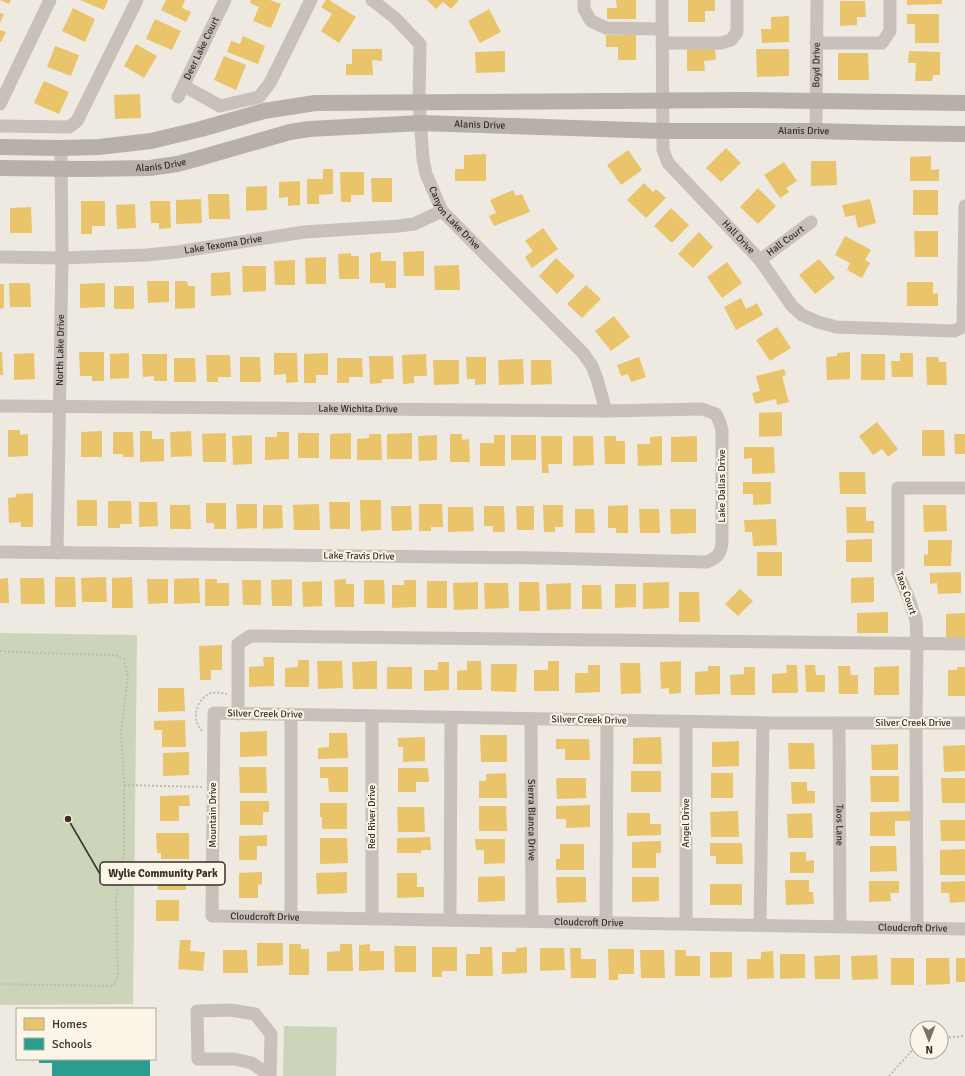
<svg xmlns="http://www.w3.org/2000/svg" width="965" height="1076" viewBox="0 0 965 1076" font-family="Signika,sans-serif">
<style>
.green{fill:#ccd5ba}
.homes{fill:#e9c46a}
.schools{fill:#2a9d8f}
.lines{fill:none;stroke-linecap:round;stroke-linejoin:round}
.path{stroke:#c0bab2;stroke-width:2;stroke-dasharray:2 2;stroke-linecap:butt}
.minor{stroke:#c7c1ba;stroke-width:13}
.major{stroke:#b6b0a9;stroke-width:16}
.labels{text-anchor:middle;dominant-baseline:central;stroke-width:4;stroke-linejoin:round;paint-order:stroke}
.street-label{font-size:10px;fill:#392f28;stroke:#fbf5e8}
.leader{fill:none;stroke:#392f28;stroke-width:1.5}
.callout-dot{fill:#392f28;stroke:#fbf5e8;stroke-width:1.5}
.callout{fill:#fbf5e8;stroke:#392f28;stroke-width:1.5}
.callout-label{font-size:11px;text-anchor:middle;font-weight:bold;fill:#392f28}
</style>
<rect width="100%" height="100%" fill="#eeeae1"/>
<g class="green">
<path d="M0 633 137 635 133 1004 0 1005Z"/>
<path d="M284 1026 337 1027 336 1076H283Z"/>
</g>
<g class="homes">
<path d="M0 0H11L9 4Z"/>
<path d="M80 0H108L104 10Z"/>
<path d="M166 0H185L182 8 191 12 186 22 161 10Z"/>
<path d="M251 0H270L281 4 271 28 253 21 259 7 250 3Z"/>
<path d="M326 0H329L356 17 339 43 321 31 332 14 321 7Z"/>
<path d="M427 0H459L451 9 443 2 436 9Z"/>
<path d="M616 0H636V19H607V8H617Z"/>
<path d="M688 0H715V11H705V22H688Z"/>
<path d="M907 0H942V4L907 5Z"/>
<path d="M840 1H865L866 17H857V25L840 26Z"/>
<path d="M73 8 95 19 85 42 62 31Z"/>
<path d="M489 9 501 32 480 43 468 21Z"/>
<path d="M0 13 4 14 0 23Z"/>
<path d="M907 14H939V43H915V24H907Z"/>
<path d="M789 16V42L762 43 761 29H771V17Z"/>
<path d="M155 19 181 31 172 50 146 39Z"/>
<path d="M0 30 6 32 1 42H0Z"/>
<path d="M606 35H636V60H618V47H606Z"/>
<path d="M243 36 265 46 258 64 227 52 231 41 240 44Z"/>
<path d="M136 44 157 56 144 78 124 66Z"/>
<path d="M55 46 79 55 71 76 47 67Z"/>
<path d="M715 48 716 60 704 61 705 71H687V49Z"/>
<path d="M352 49H382V61L372 60 373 75H346V64H352Z"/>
<path d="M756 49H789V76L757 77Z"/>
<path d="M505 51V72L476 73 475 52Z"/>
<path d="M909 51 940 52V75H933L932 81H915L916 63H908Z"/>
<path d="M838 53H868L869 80H838Z"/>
<path d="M224 56 246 65 236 90 214 80Z"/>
<path d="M44 81 69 92 59 114 34 103Z"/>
<path d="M140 94 141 118 115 119 114 95Z"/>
<path d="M726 148 741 163 721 182 706 168Z"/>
<path d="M628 150 642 170 621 185 607 165Z"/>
<path d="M486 154V181H455V169H464V155Z"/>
<path d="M931 156V170L939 169V181H910V157Z"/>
<path d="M811 161H836L837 185 811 186Z"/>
<path d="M784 162 797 181 786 188 789 192 780 198 764 175Z"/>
<path d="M323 169H333V194L319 195V204H307V179H323Z"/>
<path d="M340 172H364V195H351V202H341Z"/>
<path d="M371 178H392V202H372Z"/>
<path d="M300 181V205L288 206V197L279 198V182Z"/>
<path d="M644 183 653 192 656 189 666 198 646 218 627 200Z"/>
<path d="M267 186V210L246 211V187Z"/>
<path d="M758 188 776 206 758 224 740 207Z"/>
<path d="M513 190 516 196 522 194 530 212 494 226 489 216 496 213 490 200Z"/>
<rect x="913" y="190" width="25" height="25"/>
<path d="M208 194H229L230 219H209Z"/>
<path d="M201 199 202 223 176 224V200Z"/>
<path d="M870 199 876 223 858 228 855 215 845 217 842 205Z"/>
<path d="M81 201H105V226H92V234H81Z"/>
<path d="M150 201H170L171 228 159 229V223H151Z"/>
<path d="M135 204 136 228 117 229 116 205Z"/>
<path d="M31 207 32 233H10V208Z"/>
<path d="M671 208 689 225 672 243 654 226Z"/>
<path d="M543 228 558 249 532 268 525 257 533 251 525 241Z"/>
<path d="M914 231H938V257H915Z"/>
<path d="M699 232 713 247 693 268 678 254Z"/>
<path d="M845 236 871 250 865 260 870 263 862 278 847 270 850 263 835 255Z"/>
<path d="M424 251V276H404L403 252Z"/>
<path d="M381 252V261H396V288H385V283H370V253Z"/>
<path d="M351 253V256H359V279H339L338 254Z"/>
<path d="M326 257V284H306L305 258Z"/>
<path d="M556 258 575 276 557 294 539 276Z"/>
<path d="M819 259 835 278 815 294 799 275Z"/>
<path d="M295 260V285H275L274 261Z"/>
<path d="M727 262 742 283 722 298 707 277Z"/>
<path d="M459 265 460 290H435L434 266Z"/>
<path d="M242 266H266V291L243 292Z"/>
<path d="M230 272 231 295 211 296V273Z"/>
<path d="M147 281H169V302L148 303Z"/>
<path d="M175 281H187L188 286H195V308L175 309Z"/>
<path d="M907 282H933V294L938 293V306H907Z"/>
<path d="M9 283H30L31 307H10Z"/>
<path d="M105 283V307L80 308V284Z"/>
<path d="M0 284H4V308L0 309Z"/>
<path d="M586 285 601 299 582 318 567 304Z"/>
<rect x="114" y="286" width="20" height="23"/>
<path d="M741 298 746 309 757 303 763 315 736 330 724 307Z"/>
<path d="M614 316 630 337 611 351 595 331Z"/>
<path d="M777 327 791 348 770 361 756 340Z"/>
<path d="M0 352H2L3 375H0Z"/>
<path d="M79 352H104V381H92V376H80Z"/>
<path d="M850 352V379L827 380 826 357 837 356V353Z"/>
<path d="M34 353 35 379 14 380V354Z"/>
<path d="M129 353V378L110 379V354Z"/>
<path d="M274 353H297L298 382 286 383V374L274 375Z"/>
<path d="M328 353V375H316V383H304V354Z"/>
<path d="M900 353H913V377H892L891 361H900Z"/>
<path d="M142 354H167V381H154V376L143 377Z"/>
<path d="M426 354 427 376H414V383L403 384 402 355Z"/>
<rect x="861" y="354" width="24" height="26"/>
<path d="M206 355H230L231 377H218V382H207Z"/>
<path d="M369 356H393L394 379H382V383L370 384Z"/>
<path d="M240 357H260L261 382H240Z"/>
<path d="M466 357H486V384L475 385V379H467Z"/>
<path d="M639 357 646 377 631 382 628 374 621 376 617 365Z"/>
<path d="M926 357H938L939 362H946L947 385H927Z"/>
<path d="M174 358H195L196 382H174Z"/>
<path d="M337 358H362L363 377H349V383H337Z"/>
<path d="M523 359 524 384 499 385 498 360Z"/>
<path d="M433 360H459V384L434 385Z"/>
<path d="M531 360H551L552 384 531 385Z"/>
<path d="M784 369 786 375 782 376 789 402 777 405 776 399 755 404 752 393 760 391 756 376Z"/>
<path d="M782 412V436L759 437V413Z"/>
<path d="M877 422 898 449 888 457 882 449 873 455 859 436Z"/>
<path d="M8 430H20V435L28 434V456L8 457Z"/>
<path d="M922 430H944L945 456H922Z"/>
<path d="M102 431V457H81V432Z"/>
<path d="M140 431H152V439H164V461L140 462Z"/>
<path d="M191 431 192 456 171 457 170 432Z"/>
<path d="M113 432H133L134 457H123V454H113Z"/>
<path d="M277 432H289V459L265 460V437H277Z"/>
<path d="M226 433V462H203L202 434Z"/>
<rect x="298" y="433" width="21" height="25"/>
<path d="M351 433V459H330V434Z"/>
<path d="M412 433V459H387V434Z"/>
<path d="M369 434H381L382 460H357V439L369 438Z"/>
<path d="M450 434H462V440L469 439 470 462H450Z"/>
<path d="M954 434H965V454H955Z"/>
<path d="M252 435V464L233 465 232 436Z"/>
<path d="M437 435V460L419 461 418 436Z"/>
<path d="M494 435H505V466H480V443H494Z"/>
<rect x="511" y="435" width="25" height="25"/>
<path d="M541 436H562V464H548L549 473H542Z"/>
<path d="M573 436H593L594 465 573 466Z"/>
<path d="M604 436H616V441H625V464H605Z"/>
<path d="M662 436V465L638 466 637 444H650V437Z"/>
<path d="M697 436V462H671V437Z"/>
<path d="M744 447H774L775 473 752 474V458L744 459Z"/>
<path d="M839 472H865L866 494H840Z"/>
<path d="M743 482H771V504L753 505V494H743Z"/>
<path d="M33 493V527H21V522L9 523 8 498 16 497V494Z"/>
<rect x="77" y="500" width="20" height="26"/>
<path d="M360 500H381V530L361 531Z"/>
<path d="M108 501H131L132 524H120V528H108Z"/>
<path d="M139 502H157L158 526 139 527Z"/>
<path d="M329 502H350V529H330Z"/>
<path d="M206 503H226V529H214V523H206Z"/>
<path d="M236 504H257V528L237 529Z"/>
<path d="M319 504 320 530H294L293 505Z"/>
<path d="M419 504H442L443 527H431V531H419Z"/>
<path d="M170 505H190L191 529H170Z"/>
<path d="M263 505H282L283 528 263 529Z"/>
<path d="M543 505H563V527H555V532H544Z"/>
<path d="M628 505V533H616V528H608V506Z"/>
<path d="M923 505H946L947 531 924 532Z"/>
<path d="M391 506H411L412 530 392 531Z"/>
<path d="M484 506H504L505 532H493V526H484Z"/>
<path d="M516 506H534V530H517Z"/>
<path d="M448 507H473L474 531 448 532Z"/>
<path d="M846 507H866V521H874V533H847Z"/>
<path d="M575 509H594L595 533H575Z"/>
<path d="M639 509H659L660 533H640Z"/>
<path d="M670 509H696V533L671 534Z"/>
<path d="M776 519 777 545 753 546 752 532H745L744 520Z"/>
<path d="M872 539V562H846V540Z"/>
<path d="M928 540H952L951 566H924V554L928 555Z"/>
<rect x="757" y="552" width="25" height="24"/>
<path d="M961 572V593L938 594 937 583 930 584V573Z"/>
<path d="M55 577H75L76 607H55Z"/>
<path d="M106 577 107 602H82L81 578Z"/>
<path d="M132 577 133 608H112V578Z"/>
<path d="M874 577V602L851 603V578Z"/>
<path d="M8 578 9 603H0V579Z"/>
<path d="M20 578H44L45 604H21Z"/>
<path d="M199 578 200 603 174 604V579Z"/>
<path d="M147 579H168V603L148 604Z"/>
<path d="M205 579H217V583H229V606H205Z"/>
<path d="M292 579V606H272L271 580Z"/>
<path d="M346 579V584H354V607H335L334 580Z"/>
<path d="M242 580H261V605H243Z"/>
<path d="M364 580H384L385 604H364Z"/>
<path d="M404 580H416V607L392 608V585H404Z"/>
<path d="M322 581V606L303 607 302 582Z"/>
<rect x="427" y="581" width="20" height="27"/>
<path d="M478 582V609L454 610 453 583Z"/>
<path d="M519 582H539L540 611H519Z"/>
<path d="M669 582V608L643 609V583Z"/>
<path d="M484 583H508L509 608 485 609Z"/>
<path d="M571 583V609L547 610 546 584Z"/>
<path d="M615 584H636V607L615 608Z"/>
<path d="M582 585H601L602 609H582Z"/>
<path d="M740 589 753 601 738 616 725 604Z"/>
<path d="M679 592H699L700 622H679Z"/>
<path d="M888 612V633H857V613Z"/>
<path d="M965 613V640H946V614Z"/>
<path d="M222 645V670H211V680H200L199 646Z"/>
<path d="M263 657H274V686L249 687V667L264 666Z"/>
<path d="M298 660H309V687H285V668L298 667Z"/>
<path d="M317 661H342L343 688 318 689Z"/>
<path d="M377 661V689H353L352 662Z"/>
<path d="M467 661H481L482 690H457V671L467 670Z"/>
<path d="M548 661H559V691H534V670H548Z"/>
<path d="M681 661V693L669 694V688L661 689 660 662Z"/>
<path d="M438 662H449V690L424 691V670H438Z"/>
<path d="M620 663H640L641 693 621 694Z"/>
<path d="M491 664H517L516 692 491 691Z"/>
<path d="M588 665H600V692L575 693V673H588Z"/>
<path d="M786 665H797L798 693H772V674L787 673Z"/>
<path d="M805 665H815L816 675H825V692H806Z"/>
<path d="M708 666H720V694L695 695V672L708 671Z"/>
<path d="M838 666H850L851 675H858V694H839Z"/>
<path d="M899 666V695H874V667Z"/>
<rect x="387" y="667" width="25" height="22"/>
<path d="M744 667H755V695H731L730 675 744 674Z"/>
<path d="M957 667H965V696H948V670H957Z"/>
<path d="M158 688H184L185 711 158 712Z"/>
<path d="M185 720 186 747H162V730H154V721Z"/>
<path d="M267 731V756L240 757V732Z"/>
<path d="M329 733H347L348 758 318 759V748L329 747Z"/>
<path d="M480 735H507V762H481Z"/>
<path d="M425 737V761L403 762V747H398V738Z"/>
<path d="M661 737 662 764H633V738Z"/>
<path d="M556 739H589L590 760H565V749H556Z"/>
<path d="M739 741V766L712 767V742Z"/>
<path d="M788 743H814L815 769H789Z"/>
<path d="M898 744V770H872L871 745Z"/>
<path d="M965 745V771L944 772 943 746Z"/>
<path d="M189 752V775L163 776V753Z"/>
<path d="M239 767H266L267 793H240Z"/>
<path d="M320 767H348V792H329L328 778H320Z"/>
<path d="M398 768H428L429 782H416V792H398Z"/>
<rect x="631" y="771" width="30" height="21"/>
<path d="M506 773 507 798H479V781H486V774Z"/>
<rect x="711" y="773" width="22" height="25"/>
<path d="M870 776H899V802H871Z"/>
<path d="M556 778H586V798L557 799Z"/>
<path d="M941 778H965V803H942Z"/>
<path d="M791 782H807V791H815V803L792 804Z"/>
<path d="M189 795 190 806H179V821H160V796Z"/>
<path d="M240 801H269V812H263V825H240Z"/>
<path d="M320 803H347V829H322V817H320Z"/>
<path d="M590 805V827L566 828V819H556V806Z"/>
<path d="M479 806H506L507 831H479Z"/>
<path d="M397 807H424L425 832H398Z"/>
<path d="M738 811 739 837H711L710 812Z"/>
<path d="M910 811V821H895V836H870V812Z"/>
<path d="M627 813H650V824H661V835L627 836Z"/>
<path d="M812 813 813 838H788L787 814Z"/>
<path d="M940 820H965V841H941Z"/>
<path d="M156 833H189V859H161V853H157Z"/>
<path d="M267 835V846H257V860H239V836Z"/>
<path d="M430 837 431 850H421V853H397V838Z"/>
<path d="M320 838H347L348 863 320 864Z"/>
<path d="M475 839H505V863L484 864V850H476Z"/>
<path d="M661 841V853H656V868H632V842Z"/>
<path d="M710 843H742L743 864H716V856H710Z"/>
<path d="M560 844H584V870H556V859H560Z"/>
<path d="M870 846H896L897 871 870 872Z"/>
<path d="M965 849V875H940V850Z"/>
<path d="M790 852H806V861L814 860V873H790Z"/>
<path d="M157 865H185L186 890H158Z"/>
<path d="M262 872V884L258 885V898H239V873Z"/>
<path d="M347 872V893L317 894 316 873Z"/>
<path d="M397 873H417V887H424V897L397 898Z"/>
<path d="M505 876V901L478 902V877Z"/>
<path d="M556 877H586V902L557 903Z"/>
<path d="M632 877H659V901L632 902Z"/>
<path d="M785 880H809V892H813L814 904 786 905Z"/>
<path d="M869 881H899V893H890L891 901 869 902Z"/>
<path d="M965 881V902L950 903 949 893H941V882Z"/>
<rect x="710" y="884" width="32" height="21"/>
<rect x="156" y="900" width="23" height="21"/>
<path d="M180 940H191L190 951 205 952 203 971 178 969Z"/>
<path d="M257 943H283V965L257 966Z"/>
<path d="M289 944H301V949H309V975H289Z"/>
<path d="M340 944H352L353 971H327V952L340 951Z"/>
<path d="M370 944V951H384V970L359 971V945Z"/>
<path d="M394 946H416V972H395Z"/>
<path d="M432 947H457V971H442V977H432Z"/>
<path d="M480 947H492L493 976H466V954H480Z"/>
<path d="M527 947V973L502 974V952H516V948Z"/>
<path d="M540 948H564L565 970 540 971Z"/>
<path d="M570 948H581V959H596V978H571Z"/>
<path d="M608 949H634V974H618V980H609Z"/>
<path d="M223 950H247L248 973H223Z"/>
<path d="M640 950H664L665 978H641Z"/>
<path d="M675 950H686V956H700V976H675Z"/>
<path d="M773 951 774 978 747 979V959H761V952Z"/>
<path d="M710 952H732V977L710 978Z"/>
<path d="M780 954H805V978L780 979Z"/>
<path d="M840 955V979H815L814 956Z"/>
<path d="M877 955 878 979 852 980 851 956Z"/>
<rect x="891" y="958" width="23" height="27"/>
<path d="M926 958H949L950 984 926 985Z"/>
<rect x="956" y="958" width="9" height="24"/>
</g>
<path class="schools" d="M39 1059H150V1076H52V1063H39Z"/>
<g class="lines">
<g class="path">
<path d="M0 651 39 653 114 655 124 659 128 677 121 731 124 785V853L116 898 118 976 113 986 0 984"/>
<path d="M202 731C200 728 198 726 197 723 193 711 200 697 211 693 215 692 222 693 227 694"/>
<path d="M124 785 203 787"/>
<path d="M941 1038 965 1036"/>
<path d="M889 1076 917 1045"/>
</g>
<g class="minor">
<path id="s1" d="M372 0 395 18 420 44 419 102 423 159 426 174 442 211 583 353 592 366 597 379 606 411"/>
<path d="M584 0V9L591 21 606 28 662 29"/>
<path id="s2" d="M662 0 663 150 668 163 760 260 792 306 802 315 818 322 836 327 954 331 963 327 965 206"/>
<path d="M663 43H721L731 40 737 32V0"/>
<path d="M816 43H882L890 31V0"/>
<path d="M184 86 220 106 259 97 270 83 311 0"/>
<path id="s3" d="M178 97 225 0"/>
<path d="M0 104 50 0"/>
<path d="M0 126 69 127 77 121 137 0"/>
<path id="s4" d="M816 131 817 0"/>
<path id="s5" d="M0 257 62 258 146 255 177 252 304 232 399 226 414 224 442 211"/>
<path id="s6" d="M760 260 811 222"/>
<path id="s7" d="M0 406 606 411 702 409 716 414 720 423 722 430V543C720 556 717 557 707 562L543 558 0 552"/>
<path id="s8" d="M57 553 62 258 61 148"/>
<path d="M238 714V644L250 636 965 644"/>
<path d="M372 716V918"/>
<path id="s9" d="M531 719 532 921"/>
<path id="s10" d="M839 723 840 926"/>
<path id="s11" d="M965 723H771L214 713 212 916 965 929"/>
<path d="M291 917V715"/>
<path d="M450 920 451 718"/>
<path d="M606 923 607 720"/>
<path d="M686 924V722"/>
<path d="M760 925 763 723"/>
<path d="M917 928 916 723 917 643 916 620 909 599 898 573V488H965"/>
<path d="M270 1076 252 1063 234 1059H198L197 1011 231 1010 255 1014 271 1034 270 1076"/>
</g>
<g class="major">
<path d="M0 147 61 148 99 147 151 141 201 129 264 111 315 103 743 100 965 103"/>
<path id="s12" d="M0 168 83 169 150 168 177 164 196 159 290 132 309 129 421 123 663 131H816L889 133 965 134"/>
</g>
</g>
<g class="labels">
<g class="street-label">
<text stroke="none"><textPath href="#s3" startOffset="54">Deer Lake Court</textPath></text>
<text stroke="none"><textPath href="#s4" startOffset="66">Boyd Drive</textPath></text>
<text stroke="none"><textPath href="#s12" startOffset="485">Alanis Drive</textPath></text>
<text stroke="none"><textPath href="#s12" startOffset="809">Alanis Drive</textPath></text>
<text stroke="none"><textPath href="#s12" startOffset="161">Alanis Drive</textPath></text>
<text stroke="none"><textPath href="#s1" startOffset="249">Canyon Lake Drive</textPath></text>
<text stroke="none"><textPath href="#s2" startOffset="266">Hall Drive</textPath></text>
<text stroke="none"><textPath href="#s6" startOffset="32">Hall Court</textPath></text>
<text stroke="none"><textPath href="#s5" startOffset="224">Lake Texoma Drive</textPath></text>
<text stroke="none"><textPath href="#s8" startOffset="203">North Lake Drive</textPath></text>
<text stroke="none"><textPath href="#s7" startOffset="358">Lake Wichita Drive</textPath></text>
<text transform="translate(722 486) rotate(-90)">Lake Dallas Drive</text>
<text transform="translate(359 556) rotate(1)">Lake Travis Drive</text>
<text transform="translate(906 593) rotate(71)">Taos Court</text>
<text transform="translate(265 714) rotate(1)">Silver Creek Drive</text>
<text transform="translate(589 720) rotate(1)">Silver Creek Drive</text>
<text x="913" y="723">Silver Creek Drive</text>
<text transform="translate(213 815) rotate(-90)">Mountain Drive</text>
<text transform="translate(372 817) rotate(-90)">Red River Drive</text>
<text stroke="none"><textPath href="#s9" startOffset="101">Sierra Blanca Drive</textPath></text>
<text transform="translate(686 823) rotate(-90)">Angel Drive</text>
<text stroke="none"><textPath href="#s10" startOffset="102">Taos Lane</textPath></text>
<text stroke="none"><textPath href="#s11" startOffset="1007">Cloudcroft Drive</textPath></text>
<text stroke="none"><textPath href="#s11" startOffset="1331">Cloudcroft Drive</textPath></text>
<text stroke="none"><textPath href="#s11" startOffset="1655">Cloudcroft Drive</textPath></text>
</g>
</g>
<path class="leader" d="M68 819L100 874"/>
<circle class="callout-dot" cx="68" cy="819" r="4"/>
<rect class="callout" x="100" y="862" width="125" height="23" rx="4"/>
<g class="callout-label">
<text x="163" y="877">Wylie Community Park</text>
</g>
<rect x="16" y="1008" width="140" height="52" fill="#fbf5e8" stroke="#ada69b"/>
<rect x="24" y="1018" width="20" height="12" fill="#e9c46a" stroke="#ada69b"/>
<text x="52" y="1028" font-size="12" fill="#392f28">Homes</text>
<rect x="24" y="1038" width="20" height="12" fill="#2a9d8f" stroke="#ada69b"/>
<text x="52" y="1048" font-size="12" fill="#392f28">Schools</text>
<g transform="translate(929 1040) rotate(179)"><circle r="19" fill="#fbf5e8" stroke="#ada69b"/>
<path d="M0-3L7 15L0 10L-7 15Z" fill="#787069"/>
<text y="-6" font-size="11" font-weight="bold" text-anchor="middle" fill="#392f28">N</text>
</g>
</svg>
